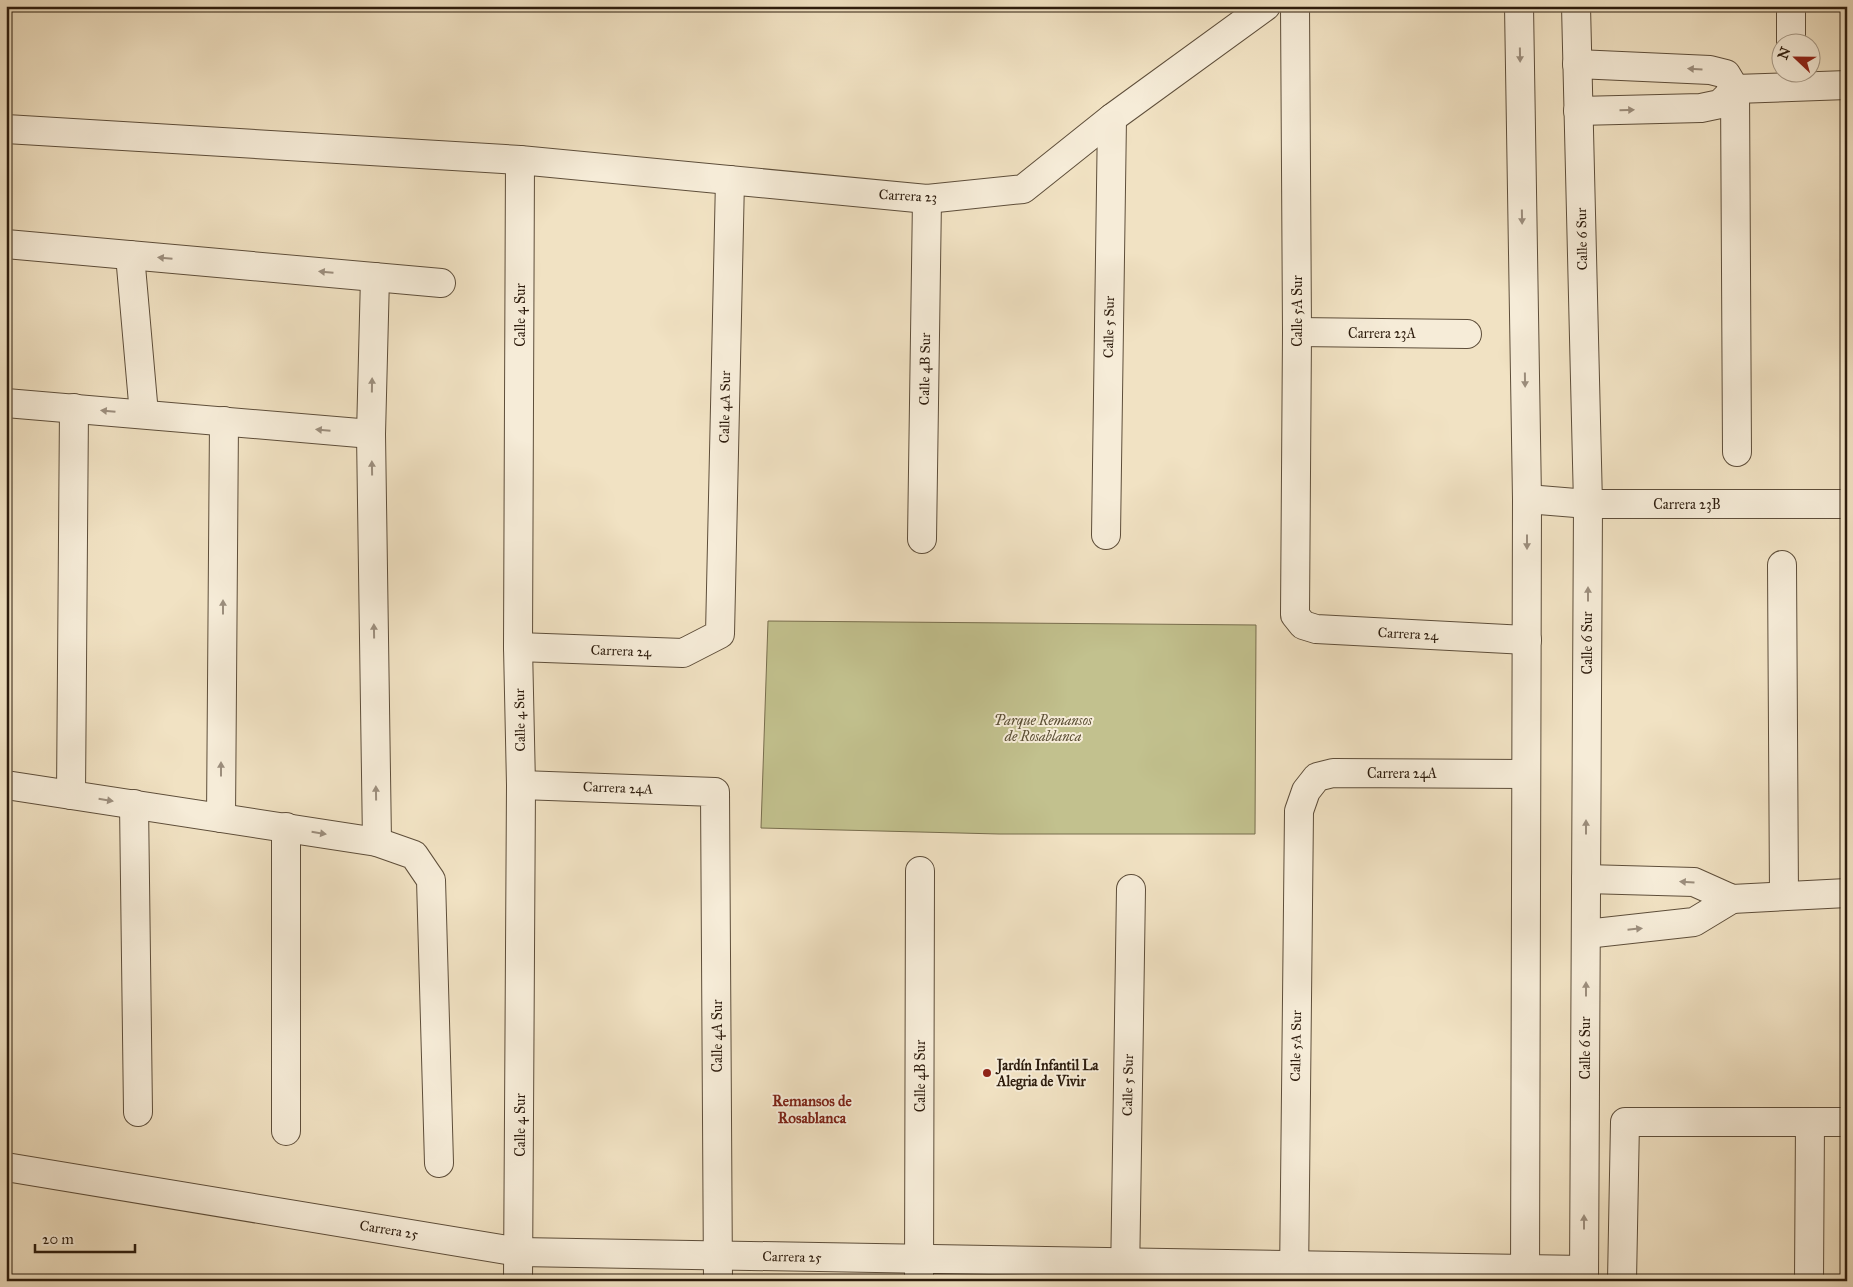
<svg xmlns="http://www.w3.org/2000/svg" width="1853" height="1287" viewBox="0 0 1853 1287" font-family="'IM FELL Great Primer',serif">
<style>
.green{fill:#c2c18e;stroke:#786e4e}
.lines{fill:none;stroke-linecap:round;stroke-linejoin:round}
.minor-casing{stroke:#5e4e3a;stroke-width:30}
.minor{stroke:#f6ecd8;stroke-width:28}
.oneway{fill:#9c8e7d}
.poi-dot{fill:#8f2418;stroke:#f6ecd8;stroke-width:2}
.labels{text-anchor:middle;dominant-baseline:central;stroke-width:4;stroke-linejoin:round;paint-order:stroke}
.street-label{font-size:14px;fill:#2d1c0d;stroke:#f6ecd8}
.park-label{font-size:14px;font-style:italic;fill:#5a4e34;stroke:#f6ecd8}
.poi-label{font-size:14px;font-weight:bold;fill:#2d1c0d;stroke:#f6ecd8;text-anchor:start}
.neighbourhood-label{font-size:15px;font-weight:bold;fill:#7a1f14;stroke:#f6ecd8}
</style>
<rect width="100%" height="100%" fill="#f1e2c3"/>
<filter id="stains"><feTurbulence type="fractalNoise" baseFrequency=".004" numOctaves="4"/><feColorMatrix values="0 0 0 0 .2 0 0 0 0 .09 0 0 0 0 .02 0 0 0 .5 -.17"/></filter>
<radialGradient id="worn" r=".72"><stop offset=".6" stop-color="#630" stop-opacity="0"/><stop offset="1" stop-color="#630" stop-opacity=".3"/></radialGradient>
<path class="green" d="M768 621 1256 625 1255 834H999L761 828Z"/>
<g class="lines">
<defs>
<g id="minor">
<path d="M1295 6 1297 332 1295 615 1303 625 1316 629 1527 640"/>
<path d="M1519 6 1527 499 1525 1281"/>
<path d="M1576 6 1588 504 1584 1281"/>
<path d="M1791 6V42"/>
<path d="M1577 64 1710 70 1726 74 1735 89 1737 452"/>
<path d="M1578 111 1701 108 1720 104 1735 89 1847 85"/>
<path d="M6 129 520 160 927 199 1023 189 1112 118 1266 6"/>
<path d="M6 244 441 283"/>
<path d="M130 255 144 414"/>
<path d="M375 277 371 434 377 842"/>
<path d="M1297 332 1467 334"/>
<path d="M6 403 371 434"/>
<path d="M1527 499 1588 504H1847"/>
<path d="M1106 535 1112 118"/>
<path d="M922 539 927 199"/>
<path d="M1782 565 1784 896"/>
<path d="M518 647 683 653 720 634 730 180"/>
<path d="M6 785 377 842 414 855 431 880 439 1163"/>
<path d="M521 785 715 792 718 1281"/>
<path d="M71 795 74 408"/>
<path d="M134 804 138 1112"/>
<path d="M221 818 224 421"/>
<path d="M286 827V1131"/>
<path d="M1586 879 1694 882 1732 899 1847 893"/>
<path d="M1586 934 1694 922 1732 899"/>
<path d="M6 1167 519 1252 1584 1270"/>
<path d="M1125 1279 1131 889"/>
<path d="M518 1281 521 785 518 647 520 160"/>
<path d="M919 1281 920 871"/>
<path d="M1294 1281 1299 811 1306 791 1317 777 1333 773 1526 774"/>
<path d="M1622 1281 1625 1122H1847"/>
<path d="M1809 1281 1810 1122"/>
</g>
</defs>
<use href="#minor" class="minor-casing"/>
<use href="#minor" class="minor"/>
</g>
<defs><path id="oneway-solid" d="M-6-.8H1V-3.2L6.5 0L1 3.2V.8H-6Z" transform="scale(1.25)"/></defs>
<g class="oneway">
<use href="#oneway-solid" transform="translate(1520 55) rotate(89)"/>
<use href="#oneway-solid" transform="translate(1695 69) rotate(-177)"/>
<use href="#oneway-solid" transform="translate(1627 110) rotate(-2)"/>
<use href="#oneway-solid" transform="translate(1522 217) rotate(89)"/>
<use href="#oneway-solid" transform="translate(165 258) rotate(-175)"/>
<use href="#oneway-solid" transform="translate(326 272) rotate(-175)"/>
<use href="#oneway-solid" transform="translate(1525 380) rotate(89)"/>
<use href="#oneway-solid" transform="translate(372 385) rotate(-89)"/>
<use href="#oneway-solid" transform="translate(108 411) rotate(-175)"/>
<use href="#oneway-solid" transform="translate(323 430) rotate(-175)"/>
<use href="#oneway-solid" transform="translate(372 468) rotate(-91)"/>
<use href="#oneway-solid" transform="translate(1527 542) rotate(90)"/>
<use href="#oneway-solid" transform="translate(1588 594) rotate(-90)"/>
<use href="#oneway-solid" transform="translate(223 607) rotate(-90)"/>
<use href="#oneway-solid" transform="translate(374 631) rotate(-91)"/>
<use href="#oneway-solid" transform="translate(221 769) rotate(-90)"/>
<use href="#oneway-solid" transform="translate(376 793) rotate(-91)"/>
<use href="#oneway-solid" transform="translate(106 800) rotate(9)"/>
<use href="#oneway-solid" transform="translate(1586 827) rotate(-90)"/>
<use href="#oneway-solid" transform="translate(319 833) rotate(9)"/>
<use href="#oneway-solid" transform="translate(1687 882) rotate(-176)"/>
<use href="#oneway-solid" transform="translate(1635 929) rotate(-6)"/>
<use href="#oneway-solid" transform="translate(1586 989) rotate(-90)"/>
<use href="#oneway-solid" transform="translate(1584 1222) rotate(-90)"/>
</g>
<circle class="poi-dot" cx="987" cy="1073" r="5"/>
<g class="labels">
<g class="street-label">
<text transform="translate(908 196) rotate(3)">Carrera 23</text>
<text transform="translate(1582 239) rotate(-91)">Calle 6 Sur</text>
<text transform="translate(1297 311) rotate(-90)">Calle 5A Sur</text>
<text transform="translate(520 315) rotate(-90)">Calle 4 Sur</text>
<text transform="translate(1109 327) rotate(-89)">Calle 5 Sur</text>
<text x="1382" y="333">Carrera 23A</text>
<text transform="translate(925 369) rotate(-89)">Calle 4B Sur</text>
<text transform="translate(725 407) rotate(-89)">Calle 4A Sur</text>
<text x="1687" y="504">Carrera 23B</text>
<text transform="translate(1408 634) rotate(3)">Carrera 24</text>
<text transform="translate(1587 643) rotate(-90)">Calle 6 Sur</text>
<text transform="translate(621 651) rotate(2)">Carrera 24</text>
<text transform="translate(520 720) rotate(-91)">Calle 4 Sur</text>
<text x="1402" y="773">Carrera 24A</text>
<text transform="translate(618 788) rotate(2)">Carrera 24A</text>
<text transform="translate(717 1036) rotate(-90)">Calle 4A Sur</text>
<text transform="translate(1296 1046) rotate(-89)">Calle 5A Sur</text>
<text transform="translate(1585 1048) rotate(-90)">Calle 6 Sur</text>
<text transform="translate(920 1076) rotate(-90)">Calle 4B Sur</text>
<text transform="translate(1128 1085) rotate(-89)">Calle 5 Sur</text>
<text transform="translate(520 1125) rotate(-90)">Calle 4 Sur</text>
<text transform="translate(389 1230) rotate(9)">Carrera 25</text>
<text transform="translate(792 1257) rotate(1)">Carrera 25</text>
</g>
<g class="park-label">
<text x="1043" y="720">Parque Remansos<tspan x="1043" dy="16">de Rosablanca</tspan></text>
</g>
<g class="poi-label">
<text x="997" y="1065">Jardín Infantil La<tspan x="997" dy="16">Alegria de Vivir</tspan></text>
</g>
<g class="neighbourhood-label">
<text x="812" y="1101">Remansos de<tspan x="812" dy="17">Rosablanca</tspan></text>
</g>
</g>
<rect width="1853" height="1287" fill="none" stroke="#f1e2c3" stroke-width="25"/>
<rect x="8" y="8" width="1838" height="1272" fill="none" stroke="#2d1c0d" stroke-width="2.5"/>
<rect x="12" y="12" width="1828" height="1262" fill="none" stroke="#2d1c0d"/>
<g transform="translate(1796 58) rotate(292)"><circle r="24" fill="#f6ecd8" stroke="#a69987"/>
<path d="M0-4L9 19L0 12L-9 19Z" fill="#8f2418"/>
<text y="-8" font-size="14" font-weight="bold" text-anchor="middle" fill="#2d1c0d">N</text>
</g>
<path d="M35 1244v8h100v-8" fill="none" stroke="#2d1c0d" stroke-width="2.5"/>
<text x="42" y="1244" font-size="15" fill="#2d1c0d" stroke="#f6ecd8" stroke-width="4" paint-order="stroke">20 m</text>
<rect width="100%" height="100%" filter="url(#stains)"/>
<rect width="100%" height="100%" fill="url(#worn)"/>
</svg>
